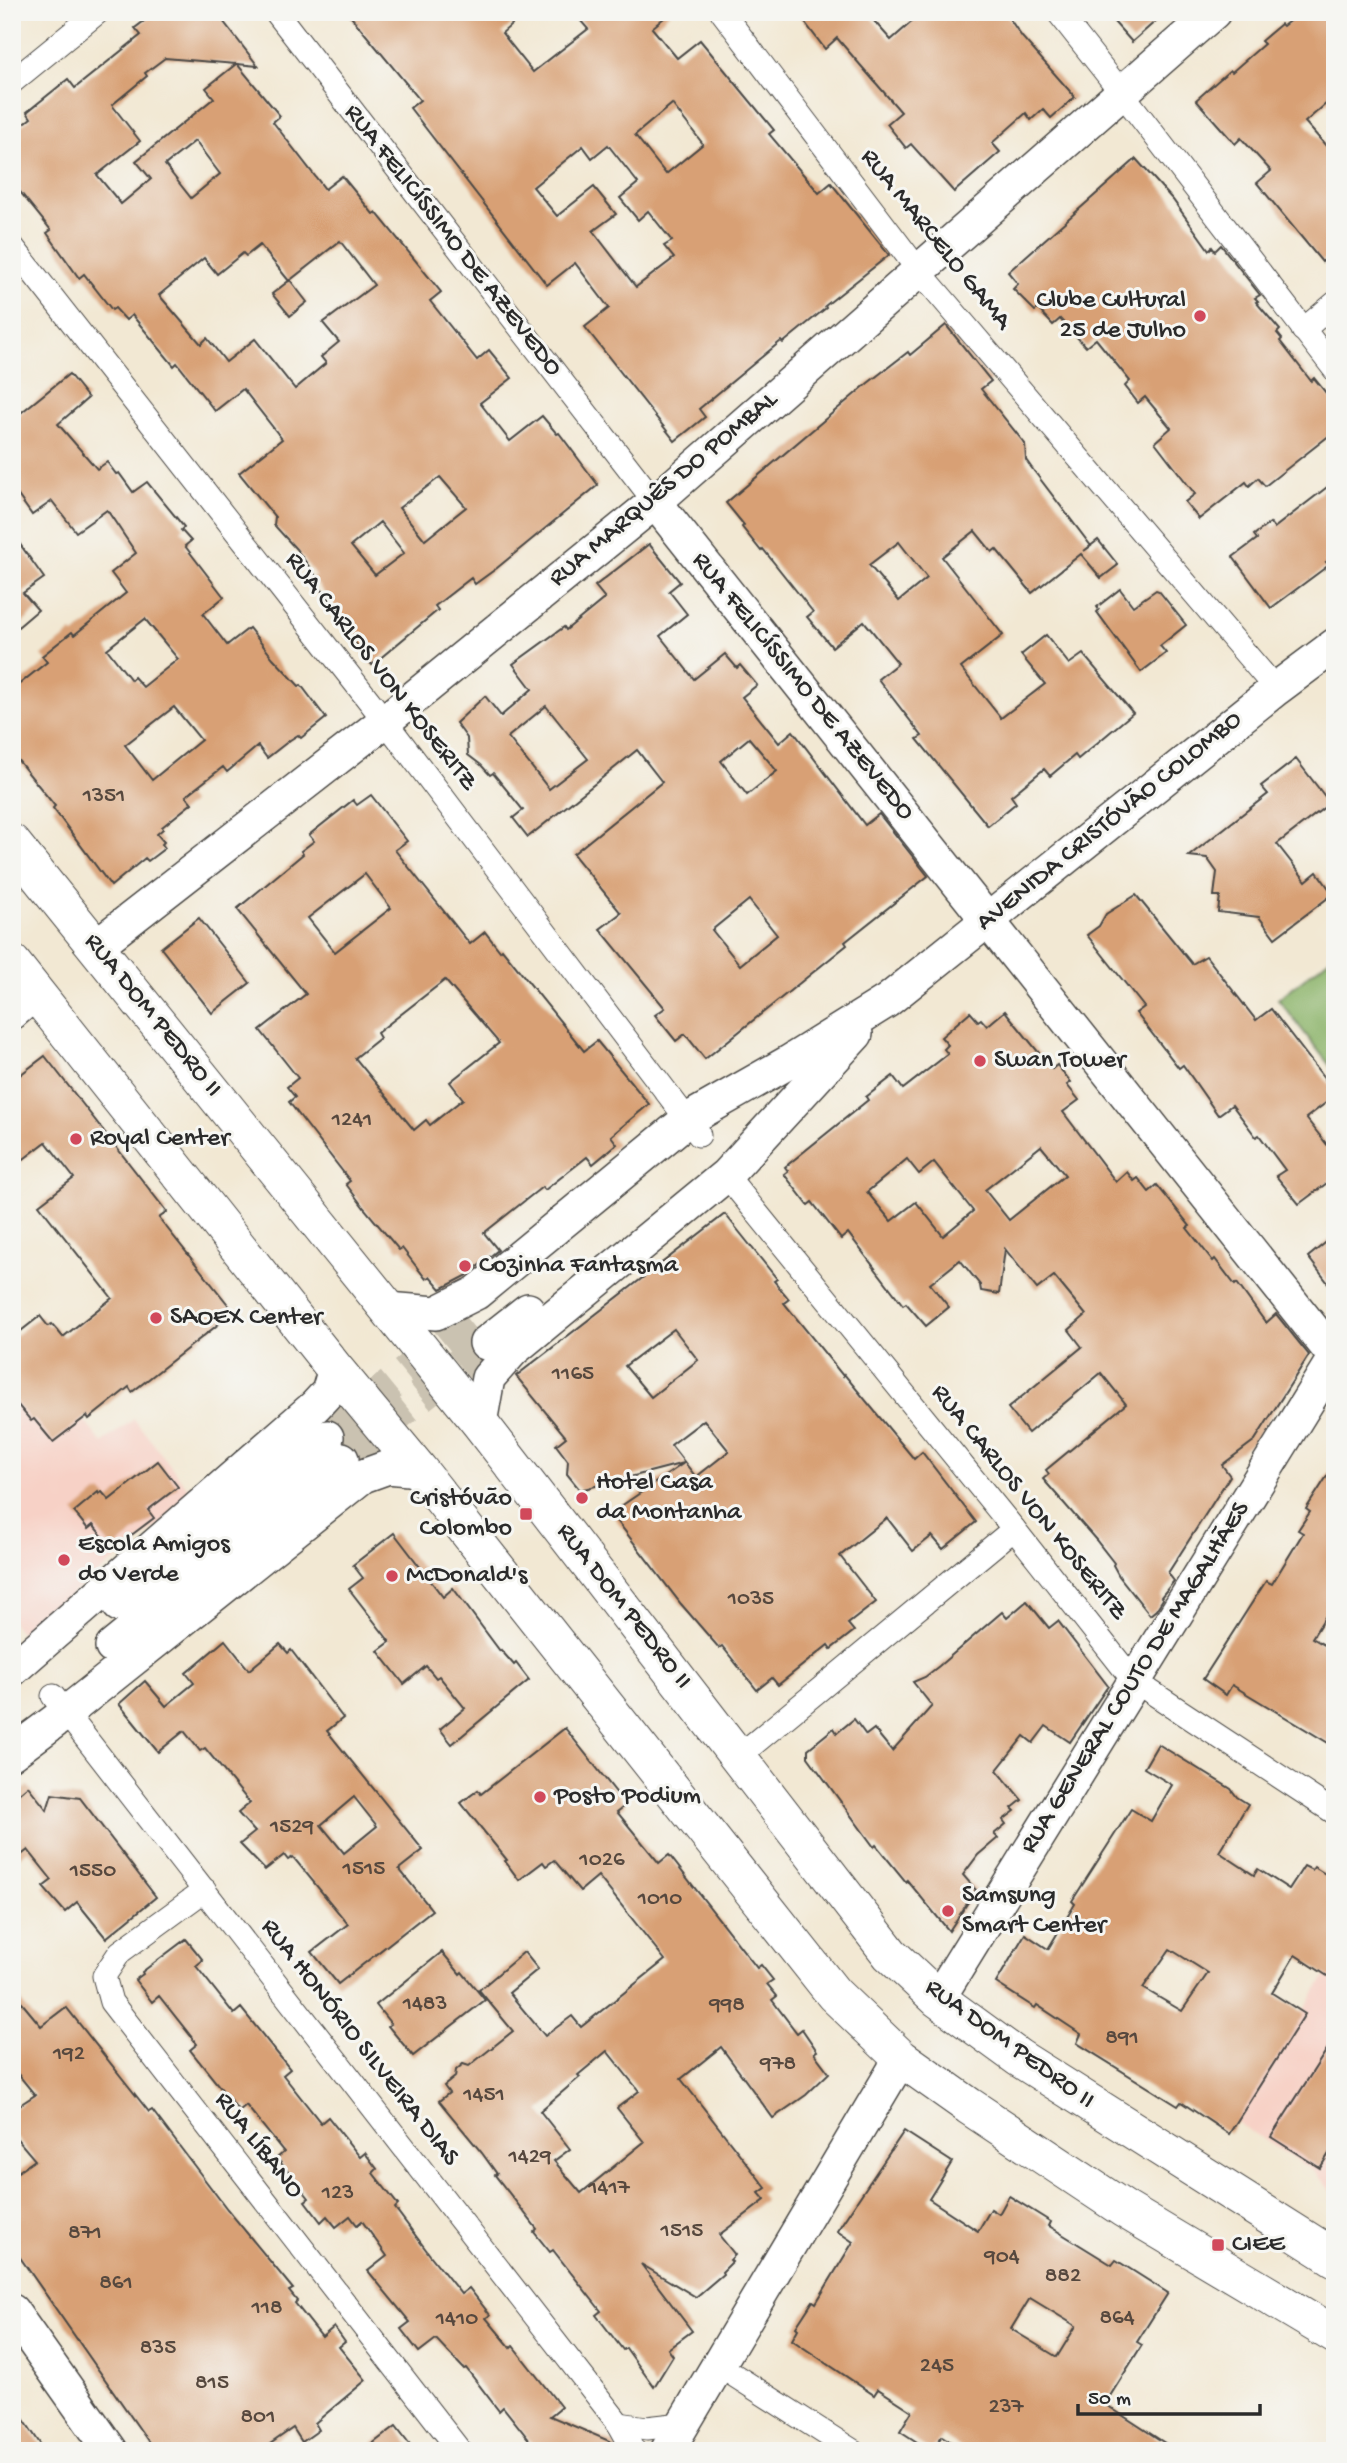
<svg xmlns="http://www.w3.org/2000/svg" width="1347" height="2463" viewBox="0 0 1347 2463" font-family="'Gochi Hand',sans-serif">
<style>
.built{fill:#f7d1c6}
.forest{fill:#8ab268;stroke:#5a6e4a;stroke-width:2}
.building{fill:#d8a075;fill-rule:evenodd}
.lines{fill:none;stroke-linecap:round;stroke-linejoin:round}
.secondary-tunnel{stroke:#cac2b1;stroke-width:33;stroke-dasharray:33 17;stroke-linecap:butt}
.street-casing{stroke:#494744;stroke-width:25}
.secondary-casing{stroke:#494744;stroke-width:36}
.primary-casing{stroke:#494744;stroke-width:39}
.street{stroke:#fff;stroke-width:23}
.secondary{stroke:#fff;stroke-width:33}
.primary{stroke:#fff;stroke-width:37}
.poi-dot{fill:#d1495b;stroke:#f6f6f2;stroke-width:2.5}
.labels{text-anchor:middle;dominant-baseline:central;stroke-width:6;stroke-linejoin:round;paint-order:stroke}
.number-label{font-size:23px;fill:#56483e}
.street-label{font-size:26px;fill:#2b2b2b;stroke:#f6f6f2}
.poi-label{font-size:26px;fill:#2b2b2b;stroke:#f6f6f2;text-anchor:start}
</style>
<rect width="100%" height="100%" fill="#f6f6f2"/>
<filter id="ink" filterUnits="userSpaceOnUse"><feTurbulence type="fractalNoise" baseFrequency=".0143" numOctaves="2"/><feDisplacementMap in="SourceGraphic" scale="14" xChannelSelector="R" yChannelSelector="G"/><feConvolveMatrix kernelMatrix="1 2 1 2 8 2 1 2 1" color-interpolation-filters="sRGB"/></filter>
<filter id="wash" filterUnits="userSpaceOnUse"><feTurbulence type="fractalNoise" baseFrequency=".00686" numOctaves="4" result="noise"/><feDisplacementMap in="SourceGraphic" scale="28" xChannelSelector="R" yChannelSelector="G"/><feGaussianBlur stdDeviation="1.57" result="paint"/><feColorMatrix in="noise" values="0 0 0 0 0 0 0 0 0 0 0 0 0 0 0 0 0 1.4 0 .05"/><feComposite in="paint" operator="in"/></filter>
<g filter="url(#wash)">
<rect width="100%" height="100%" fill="#f2e8d3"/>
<g class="built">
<path d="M43 1370 102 1443 134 1419 195 1497 21 1634 12 1622V1395Z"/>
<path d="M1335 1961V2196L1315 2172 1233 2120Z"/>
</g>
<path class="forest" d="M1335 954V1072L1278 999Z"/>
<g id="blocks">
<g class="building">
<path d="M156 12H216L258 66 237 64 280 116 273 122 325 189 342 176 373 214 376 212 441 292 430 301 477 360 489 350 512 378 480 403 510 441 542 416 557 434 559 433 598 485 497 568 475 584 471 578 435 606 438 610 372 665 340 623 345 618 312 578 315 575 296 549 274 525 275 517 239 473 282 439 243 389 215 411 177 363 174 366 132 315 126 320 115 308 112 310 84 274 79 278 47 233 51 230 12 182V133L31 118 27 112 68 79 75 88 141 35 135 28ZM165 58 236 64 206 88 214 98 136 161 151 179 121 204 97 175 140 141 112 105 147 76 145 73ZM195 141 220 174 191 198 165 165ZM340 241 374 285 323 323 339 342 321 357 326 363 295 389 255 339 226 362 207 338 201 344 159 295 204 258 217 274 243 253 246 256 260 245 289 281ZM440 477 466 507 425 540 399 508ZM380 522 404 553 375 575 351 546Z"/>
<path d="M347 12H526L502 33 533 72 588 29 573 12H671L652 28 677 58 700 40 774 130 769 134 819 193 831 183 889 255 825 306 826 308 783 343 781 341 699 409 705 417 675 441 585 327 609 308 575 263 547 285 410 108 420 100ZM672 104 703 144 666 174 635 135ZM608 145 638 183 620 198 638 220 648 211 672 241 664 246 674 258 636 287 593 231 616 214 594 187 557 216 533 187 583 146 592 158Z"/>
<path d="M797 12H866L891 40 923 12H1005L1022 37 1075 97 1051 118 1043 109 1031 120 1026 113 992 143 1000 152 954 192 911 144 906 148 887 124 901 112 862 67 837 38 825 49Z"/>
<path d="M1105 12H1166L1132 42Z"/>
<path d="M1301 12H1335V96L1305 122 1335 156V251L1322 262 1257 183 1271 171 1241 138 1235 144 1196 100 1230 70 1232 72 1264 44 1261 41 1281 24 1283 26Z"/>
<path d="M1136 159 1173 200 1209 250 1212 247 1215 251 1221 245 1260 295 1255 298 1258 301 1256 302 1280 330 1277 333 1282 339 1280 341 1311 381 1314 378 1335 404V431L1265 486 1258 478 1249 486 1246 482 1199 519 1185 502 1195 494 1155 442 1171 428 1145 397 1138 403 1125 386 1130 381 1096 339 1086 347 1060 319 1053 325 1038 309 1035 311 1013 289 1018 284 1008 272Z"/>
<path d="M290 280 307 302 290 316 272 294Z"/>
<path d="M946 325 991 381 981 389 1025 444 1026 460 1031 467 1091 546 1084 551 1098 540 1118 565 1101 578 1081 554 1032 593 996 549 992 552 975 531 942 557 1003 635 961 668 1001 718 1045 684 1021 655 1046 635 1069 664 1083 654 1133 713 1078 759 1075 755 1050 776 1044 769 1011 796 1016 803 988 826 917 739 922 736 878 679 898 663 864 621 832 647 807 617 813 612 763 549 761 551 742 527 744 525 726 503 868 383 908 352 910 355ZM899 542 927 578 899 601 869 565Z"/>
<path d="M69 374 88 398 58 424 97 469 107 462 116 474 119 473 133 492 147 482 184 527 181 530 191 541 185 546 224 597 203 614 227 645 249 628 273 658 299 686 301 685 326 718 301 738 298 735 290 740 267 758 258 746 227 772 223 767 186 796 192 803 162 827 163 829 157 834 164 842 162 844 165 848 148 861 145 858 111 886 53 808 55 806 12 753V690L47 662 42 656 72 632 74 635 126 593 111 573 136 553 107 510 76 532 52 501 32 515 12 487V420ZM145 619 178 659 143 687 134 677 131 680 107 649ZM174 707 201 740 152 780 125 745Z"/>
<path d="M1335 481V556L1326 562 1329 565 1271 608 1233 557 1257 539 1254 535 1270 523 1274 528Z"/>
<path d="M12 533 44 578 23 593 38 610 12 632Z"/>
<path d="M649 544 680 582 669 591 687 614 660 636 694 679 725 654 737 668 740 665 757 685 742 697 779 743 793 731 865 825 879 814 928 876 845 942 847 945 705 1059 685 1034 676 1041 655 1015 665 1008 600 929 621 913 573 854 662 782 637 750 528 837 513 818 523 810 493 773 490 775 481 765 468 755 467 738 456 723 485 696 501 716 532 689 513 664 564 627 566 630 605 598 595 586ZM546 706 588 759 549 789 508 737ZM749 738 777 771 747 795 721 761ZM749 900 777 935 740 965 712 930Z"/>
<path d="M1120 589 1133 606 1156 590 1159 591 1186 625 1160 646 1166 653 1141 672 1097 612 1099 610 1097 607Z"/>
<path d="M1296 759 1330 803 1277 844 1306 881 1317 872 1333 894 1275 938 1259 917 1218 912 1220 896H1214L1217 872 1207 858 1189 856 1268 794 1261 786Z"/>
<path d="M371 795 407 841 395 850 470 944 485 932 500 951 502 949 584 1051 597 1041 649 1104 611 1136 617 1144 593 1164 587 1157 545 1190 542 1187 484 1233 498 1250 466 1276 441 1289 430 1276 426 1279 402 1248 399 1250 364 1208 346 1184 350 1181 289 1102 295 1097 287 1087 298 1078 260 1030 306 994 237 909 303 854 301 851 314 841 309 835 353 800 357 805ZM365 874 391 908 335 952 308 918ZM445 980 499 1043 450 1082 463 1099 430 1125 426 1120 414 1130 355 1058 380 1038 377 1033Z"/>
<path d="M1136 895 1192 964 1206 956 1256 1020 1271 1009 1335 1092V1096L1306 1118 1335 1155V1177L1299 1204 1276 1176 1285 1170 1259 1135 1256 1137 1232 1105 1218 1115 1183 1065 1179 1068 1136 1013 1144 1007 1087 935 1099 926 1106 914Z"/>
<path d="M199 918 250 983 212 1013 161 948Z"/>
<path d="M1005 1011 1052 1069 1057 1065 1071 1082 1067 1085 1079 1100 1063 1112 1116 1182 1127 1172 1134 1181 1138 1178 1149 1192 1157 1185 1190 1226 1187 1228 1213 1261 1215 1259 1235 1285 1237 1283 1266 1323 1276 1314 1309 1355 1255 1440 1222 1465 1230 1476 1168 1573 1174 1581 1161 1597 1163 1599 1156 1610 1150 1615 1119 1576 1113 1565 1114 1563 1096 1540 1043 1479 1049 1474 1046 1470 1126 1404 1101 1373 1028 1433 1008 1408 1082 1347 1069 1330 1086 1315 1054 1276 1037 1289 1005 1249 999 1294 981 1291 980 1285 960 1260 930 1284 949 1307 926 1326 906 1303 903 1305 848 1233 841 1239 812 1202 808 1205 784 1174 788 1171 785 1167 868 1100 866 1097 893 1076 903 1089 948 1054 944 1049 948 1045 941 1037 970 1012 978 1021 981 1019 987 1026ZM1041 1146 1065 1175 1009 1220 985 1190ZM907 1159 919 1174 934 1162 973 1211 943 1236 916 1202 891 1221 867 1192Z"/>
<path d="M45 1056 167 1212 159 1218 234 1312 132 1392 129 1387 89 1419 87 1416 53 1442 34 1419 31 1421 12 1398V1338L40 1316 48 1326 52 1324 63 1337 112 1298 39 1205 74 1178 46 1142 12 1168V1081Z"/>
<path d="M725 1214 777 1279 774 1281 789 1299 784 1303 843 1376 844 1374 914 1459 922 1452 976 1522 943 1549 932 1536 913 1551 887 1518 840 1556 876 1602 848 1624 854 1631 831 1649 828 1645 778 1685 772 1678 757 1690 722 1646 719 1648 681 1604 611 1513 684 1463 580 1490 567 1474 568 1461 556 1445 566 1437 516 1376ZM674 1329 698 1360 651 1397 625 1366ZM704 1420 729 1451 696 1477 671 1445Z"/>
<path d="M1335 1235V1292L1308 1257Z"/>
<path d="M158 1461 178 1487 148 1510 154 1518 113 1549 93 1525 88 1529 74 1512 98 1492 99 1494 102 1492 109 1500Z"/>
<path d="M1335 1464V1601L1312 1638 1335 1651V1747L1232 1685 1226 1695 1203 1679 1266 1581 1272 1584 1303 1533 1298 1530 1310 1512 1306 1509Z"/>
<path d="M394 1533 443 1597 453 1588 500 1651 501 1650 514 1665 516 1663 529 1680 452 1744 440 1729 465 1708 439 1676 436 1678 426 1666 404 1684 378 1651 390 1642 349 1589 363 1578 353 1565Z"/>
<path d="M1027 1601 1049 1628 1058 1621 1108 1686 1070 1742 1046 1726 1033 1743 1024 1736 997 1770 1022 1800 1012 1808 1015 1811 1003 1820 1006 1824 994 1834 998 1838 978 1855 963 1875 976 1890 949 1931 907 1880 906 1882 876 1845 874 1847 808 1757V1749L834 1728 837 1733 854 1719 866 1735 874 1729 892 1751 932 1706 913 1682 925 1677 939 1666 1002 1612 1007 1618Z"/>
<path d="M225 1640 249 1670 280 1644 288 1653 291 1650 343 1718 327 1731 423 1850 399 1869 432 1910 338 1984 312 1952 348 1924 293 1857 288 1860 284 1855 265 1870 240 1844 255 1832 238 1813 250 1803 205 1748 200 1751 184 1731 158 1752 119 1704 145 1681 166 1706 194 1683 186 1673ZM354 1797 377 1826 344 1853 321 1825Z"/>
<path d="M565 1728 626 1805 617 1812 659 1863 669 1855 757 1968 761 1965 773 1980 767 1984 777 1996 772 2000 797 2033 802 2029 817 2051 814 2053 829 2073 806 2095 773 2118 721 2047 681 2079 766 2188 759 2193 765 2200 719 2235 735 2255 730 2260 732 2262 722 2272 723 2274 696 2297 641 2264 692 2331 668 2349 673 2356 654 2387 626 2348 623 2350 596 2315 601 2311 553 2250 550 2252 534 2232 537 2229 495 2175 497 2174 482 2153 439 2101 449 2093 444 2086 455 2077 456 2070 463 2064 469 2066 513 2031 479 1990 524 1952 538 1969 509 1993 545 2036 572 2016 581 2027 665 1960 598 1876 580 1891 554 1860 546 1866 543 1862 519 1880 505 1861 507 1860 461 1803 478 1790 481 1794ZM607 2051 639 2091 617 2108 644 2142 581 2193 554 2161 570 2149 540 2111 580 2077 578 2075Z"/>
<path d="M1158 1744 1231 1789 1237 1797 1248 1804 1219 1852 1254 1875 1258 1869 1289 1889 1304 1866 1312 1870 1314 1867 1335 1880V1981L1295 1955 1272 1993 1305 2014 1229 2134 1181 2102 1178 2106 1077 2043 1081 2034 1037 2005 1035 2008 996 1983 1025 1934 1048 1949 1075 1904 1072 1901 1131 1809 1151 1821 1172 1785 1144 1768ZM1170 1949 1208 1973 1182 2011 1143 1988Z"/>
<path d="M28 1786 47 1810 52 1794 80 1798 156 1897 106 1938 77 1902 65 1912 43 1887 52 1880 28 1850 12 1862V1799Z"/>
<path d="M186 1939 203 1960 196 1966 234 2014 241 2008 290 2069 283 2075 321 2123 328 2117 360 2157 365 2153 377 2169 373 2173 398 2205 395 2208 430 2255 461 2294 469 2288 490 2315 486 2318 511 2348 513 2346 561 2407 550 2416 614 2443 618 2451H538L503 2407 499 2411 466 2368 464 2369 436 2339 419 2352 401 2329 410 2322 368 2271 387 2256 362 2221 357 2225 350 2216 336 2227 327 2216 321 2222 305 2201 309 2198 277 2158 284 2152 246 2105 239 2111 190 2050 197 2044 159 1996 152 2002 135 1980 143 1974 142 1972Z"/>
<path d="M442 1952 460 1974 462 1972 485 2000 413 2056 388 2026 391 2024 376 2005Z"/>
<path d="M12 1991 41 2026 66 2007 149 2112 152 2110 227 2209 293 2289 289 2291 297 2301 295 2303 322 2337 334 2327 345 2342 339 2347 366 2380 315 2423 319 2430 302 2442 293 2428 260 2451H155L12 2246V2176L35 2160 12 2133V2110L35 2095 12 2067Z"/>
<path d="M1335 2037V2144L1320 2168 1271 2137Z"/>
<path d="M904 2131 952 2162 929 2199 978 2231 991 2209 999 2214 1009 2196 1051 2222 1049 2226 1112 2265 1116 2260 1168 2293 1137 2342 1142 2345 1105 2404 1177 2451H966L942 2436 931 2451 900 2431 912 2411 878 2389 874 2395 792 2340 798 2329 796 2327 813 2301 816 2303 853 2242 837 2231ZM1030 2298 1076 2326 1057 2357 1011 2329Z"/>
<path d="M12 2402 45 2451H12Z"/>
<path d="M396 2426 415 2451H363Z"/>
</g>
</g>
</g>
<g filter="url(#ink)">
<use href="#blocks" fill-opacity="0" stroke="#494744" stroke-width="2"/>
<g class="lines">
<g class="secondary-tunnel">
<path d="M327 1437 469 1321"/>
<path d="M342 1459 486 1343"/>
</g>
<defs>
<g id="street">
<path d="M276 12 655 502"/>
<path d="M722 12 919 271 1276 689"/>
<path d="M1058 12 1122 93 1335 370"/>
<path d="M12 82 98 12"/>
<path d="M12 246 385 721 699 1135"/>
<path d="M1303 330 1335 303"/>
<path d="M726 1175 1014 1529 1133 1680 1335 1813"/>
<path d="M53 1696 619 2424 634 2451"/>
<path d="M739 1756 1014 1529"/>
<path d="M205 1890 120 1952 104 1976 111 2002 460 2451"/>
<path d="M718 2365 853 2451"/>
<path d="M619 2424 647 2428 682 2424"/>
</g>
<g id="secondary">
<path d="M655 502 1335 1357 938 1999"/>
<path d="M96 946 385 721 655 502 1214 12"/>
<path d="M12 1013 35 993"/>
<path d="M388 1309 436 1313 476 1293 687 1120 789 1062 887 1001 1276 689 1335 645"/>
<path d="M486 1343 528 1310"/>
<path d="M480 1423 488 1378 513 1350 726 1175 856 1034"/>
<path d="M119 1605 327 1437"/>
<path d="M112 1647 342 1459"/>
<path d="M12 1670 315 1406 328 1392 335 1369"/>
<path d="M12 1753 67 1712 363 1476 388 1467 419 1470"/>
<path d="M12 2311 111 2451"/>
<path d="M667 2451 901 2058"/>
</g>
<g id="primary">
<path d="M12 843 480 1423 890 1954 938 1999 1019 2058 1335 2258"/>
<path d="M12 963 335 1369 419 1470 834 1994 901 2058 969 2106 1124 2209 1335 2335"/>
</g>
</defs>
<use href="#street" class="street-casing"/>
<use href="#secondary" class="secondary-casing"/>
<use href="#primary" class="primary-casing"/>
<use href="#street" class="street"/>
<use href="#secondary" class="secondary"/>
<use href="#primary" class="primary"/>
</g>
</g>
<g class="poi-dot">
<circle cx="1200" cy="316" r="7"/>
<circle cx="980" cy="1061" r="7"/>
<circle cx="76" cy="1139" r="7"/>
<circle cx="465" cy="1266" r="7"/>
<circle cx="156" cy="1318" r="7"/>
<circle cx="582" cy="1498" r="7"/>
<rect x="519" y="1507" width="14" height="14" rx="3.5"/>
<circle cx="64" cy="1560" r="7"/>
<circle cx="392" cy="1576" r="7"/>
<circle cx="540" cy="1797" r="7"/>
<circle cx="948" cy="1911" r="7"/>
<rect x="1211" y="2238" width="14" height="14" rx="3.5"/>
</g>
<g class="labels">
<g class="number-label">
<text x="104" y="796">1351</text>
<text x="352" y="1120">1241</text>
<text x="573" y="1374">1165</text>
<text x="751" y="1599">1035</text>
<text x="292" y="1827">1529</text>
<text x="602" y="1860">1026</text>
<text x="364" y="1869">1515</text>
<text x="93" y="1871">1550</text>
<text x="660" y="1899">1010</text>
<text x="425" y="2004">1483</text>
<text x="727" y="2005">998</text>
<text x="1122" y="2038">891</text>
<text x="69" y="2054">192</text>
<text x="778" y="2064">978</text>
<text x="484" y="2095">1451</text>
<text x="530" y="2157">1429</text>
<text x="609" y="2188">1417</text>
<text x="338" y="2193">123</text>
<text x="682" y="2231">1515</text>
<text x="85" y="2233">871</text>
<text x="1002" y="2257">904</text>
<text x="1063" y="2276">882</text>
<text x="116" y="2283">861</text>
<text x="267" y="2308">118</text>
<text x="1117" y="2318">864</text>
<text x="457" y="2319">1410</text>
<text x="158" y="2348">835</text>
<text x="937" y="2366">245</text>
<text x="212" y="2383">815</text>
<text x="1006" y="2407">237</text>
<text x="258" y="2417">801</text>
</g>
<g class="street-label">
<text transform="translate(935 240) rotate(51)">RUA MARCELO GAMA</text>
<text transform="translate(452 241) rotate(52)">RUA FELICÍSSIMO DE AZEVEDO</text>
<text transform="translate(664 490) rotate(-40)">RUA MARQUÊS DO POMBAL</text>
<text transform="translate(380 672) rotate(52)">RUA CARLOS VON KOSERITZ</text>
<text transform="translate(802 687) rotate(51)">RUA FELICÍSSIMO DE AZEVEDO</text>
<text transform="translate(1110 822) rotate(-39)">AVENIDA CRISTÓVÃO COLOMBO</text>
<text transform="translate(152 1016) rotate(51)">RUA DOM PEDRO II</text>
<text transform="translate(1028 1503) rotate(51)">RUA CARLOS VON KOSERITZ</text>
<text transform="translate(623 1607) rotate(52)">RUA DOM PEDRO II</text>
<text transform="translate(1136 1678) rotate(-58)">RUA GENERAL COUTO DE MAGALHÃES</text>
<text transform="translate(359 2043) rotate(52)">RUA HONÓRIO SILVEIRA DIAS</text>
<text transform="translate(1009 2045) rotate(36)">RUA DOM PEDRO II</text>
<text transform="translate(258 2146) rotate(52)">RUA LÍBANO</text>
</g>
<g class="poi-label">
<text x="1186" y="301" text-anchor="end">Clube Cultural<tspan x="1186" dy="30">25 de Julho</tspan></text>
<text x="994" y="1061">Swan Tower</text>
<text x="90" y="1139">Royal Center</text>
<text x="479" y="1266">Cozinha Fantasma</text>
<text x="170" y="1318">SAOEX Center</text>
<text x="596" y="1483">Hotel Casa<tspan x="596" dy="30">da Montanha</tspan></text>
<text x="512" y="1499" text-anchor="end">Cristóvão<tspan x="512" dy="30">Colombo</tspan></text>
<text x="78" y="1545">Escola Amigos<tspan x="78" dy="30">do Verde</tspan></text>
<text x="406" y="1576">McDonald's</text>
<text x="554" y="1797">Posto Podium</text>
<text x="962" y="1896">Samsung<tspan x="962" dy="30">Smart Center</tspan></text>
<text x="1232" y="2245">CIEE</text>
</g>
</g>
<rect width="1347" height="2463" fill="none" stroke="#f6f6f2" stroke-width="42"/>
<path d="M1078 2404v10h182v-10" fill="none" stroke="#2b2b2b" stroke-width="3.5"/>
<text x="1088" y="2404" font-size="21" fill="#2b2b2b" stroke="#f6f6f2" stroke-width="5" paint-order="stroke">50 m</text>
</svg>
